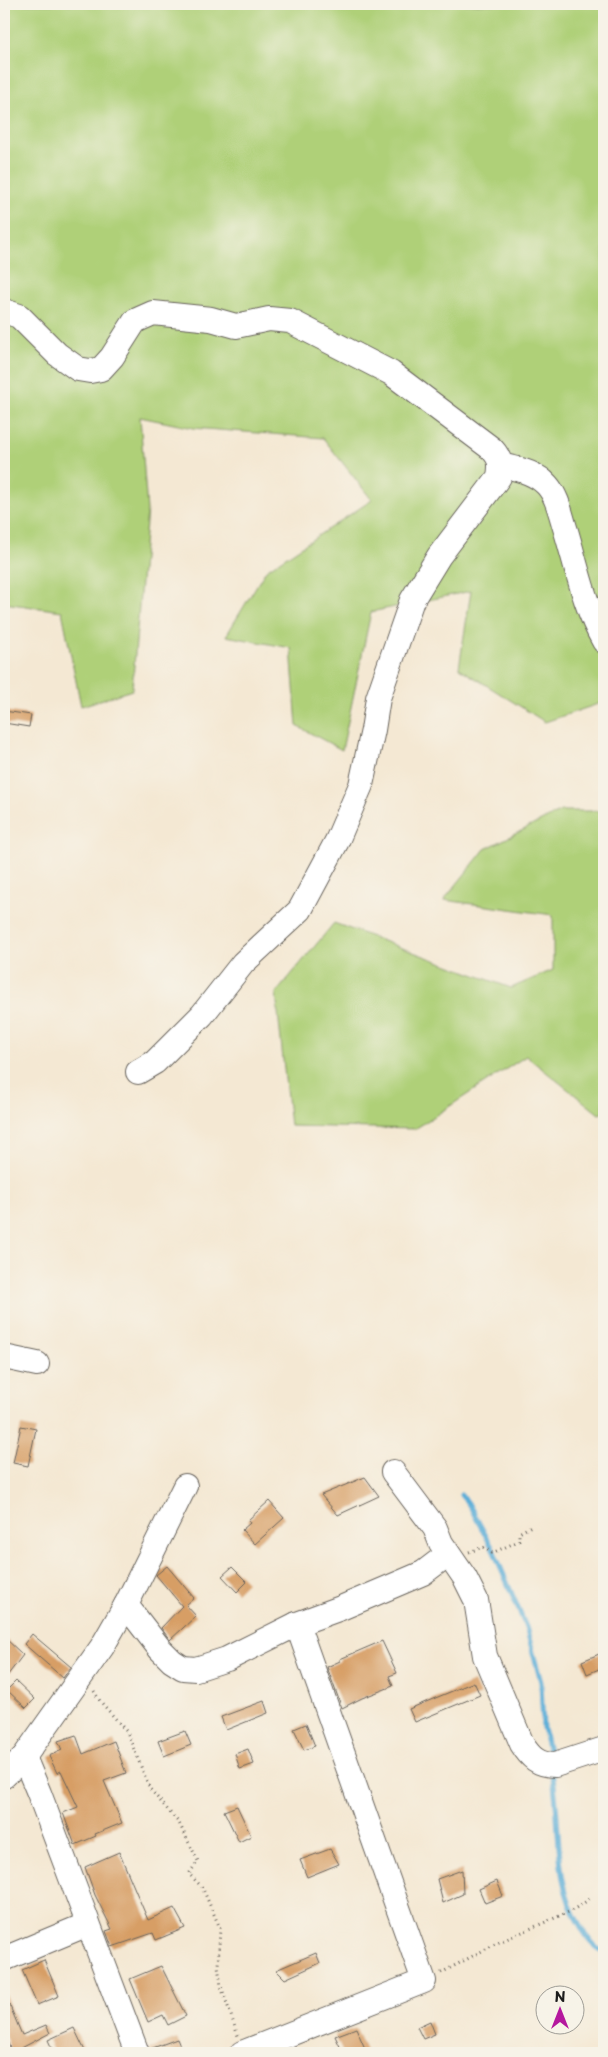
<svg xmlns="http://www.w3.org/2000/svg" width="608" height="2057" viewBox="0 0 608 2057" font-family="'Playpen Sans',sans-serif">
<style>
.green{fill:#afd078;stroke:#66764a}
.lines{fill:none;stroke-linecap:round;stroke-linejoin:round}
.stream{stroke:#5dafd8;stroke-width:5}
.building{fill:#d79e65}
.minor-casing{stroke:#68635c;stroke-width:26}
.path{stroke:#68635c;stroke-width:3;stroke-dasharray:1 4;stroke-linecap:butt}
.minor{stroke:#fff;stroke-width:24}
</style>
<rect width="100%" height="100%" fill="#f7f3e8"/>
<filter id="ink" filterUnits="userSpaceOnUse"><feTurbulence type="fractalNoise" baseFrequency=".02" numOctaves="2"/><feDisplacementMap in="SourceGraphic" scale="10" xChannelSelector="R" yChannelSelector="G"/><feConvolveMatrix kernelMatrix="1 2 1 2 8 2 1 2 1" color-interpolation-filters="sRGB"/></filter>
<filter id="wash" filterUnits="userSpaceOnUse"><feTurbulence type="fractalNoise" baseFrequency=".0096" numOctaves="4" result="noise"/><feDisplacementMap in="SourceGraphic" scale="20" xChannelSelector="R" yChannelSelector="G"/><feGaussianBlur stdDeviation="1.12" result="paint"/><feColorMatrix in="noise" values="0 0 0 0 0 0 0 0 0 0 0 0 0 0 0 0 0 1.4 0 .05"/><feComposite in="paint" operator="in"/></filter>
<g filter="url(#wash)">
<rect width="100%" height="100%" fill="#f4e8d3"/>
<g class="green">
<path d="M4 4H604V702L545 722 459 668 471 591 371 612 342 750 297 726 291 648 226 636 266 570 372 500 323 438 193 428 140 417 147 510 132 690 81 706 62 611 4 603Z"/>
<path d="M561 811H604V1112L599 1114 526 1056 415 1129 290 1126 276 993 334 923 511 988 553 970V915L444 900 485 849Z"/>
</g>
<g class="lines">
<g class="stream">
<path d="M461 1495 468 1503 492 1547 526 1627 541 1682 543 1728 551 1758"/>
<path d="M552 1772C562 1823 552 1882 581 1927 588 1939 592 1945 604 1952"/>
</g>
</g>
<g id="blocks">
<g class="building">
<path d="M4 711 31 715 29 727 4 723Z"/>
<path d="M21 1426 36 1429 28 1466 13 1463Z"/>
<path d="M365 1477 379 1496 338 1515 321 1495Z"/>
<path d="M269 1501 284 1518 255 1544 242 1530 250 1523 248 1520Z"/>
<path d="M167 1566 194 1598 186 1605 196 1616 170 1640 161 1628 182 1606 156 1575Z"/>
<path d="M232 1567 247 1582 237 1592 222 1576Z"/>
<path d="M32 1634 71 1667 63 1678 24 1644Z"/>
<path d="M4 1637 23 1655 4 1680Z"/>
<path d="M382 1641 397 1673 389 1676 393 1686 362 1698 342 1708 327 1667 340 1661V1659Z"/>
<path d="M604 1652V1667L587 1674 582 1661Z"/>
<path d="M16 1681 35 1699 26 1708 7 1690Z"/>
<path d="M474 1682 480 1695 415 1722 409 1709Z"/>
<path d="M264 1701 268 1713 226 1730 221 1717Z"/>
<path d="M306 1724 315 1746 304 1750 294 1729Z"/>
<path d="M185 1731 191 1745 164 1756 158 1741Z"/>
<path d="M76 1735 83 1754 114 1741 126 1773 104 1781 122 1823 95 1834 96 1836 75 1845 63 1813 78 1807 61 1771 57 1773 49 1756 62 1750 58 1741Z"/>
<path d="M248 1749 254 1764 240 1769 235 1754Z"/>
<path d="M237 1806 251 1836 239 1842 224 1811Z"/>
<path d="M330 1849 339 1864 307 1877 300 1860Z"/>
<path d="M119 1852 148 1920 174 1908 185 1928 156 1940 153 1933 112 1947 106 1931 112 1929 95 1895 85 1867Z"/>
<path d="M462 1870 463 1894 443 1903 437 1879Z"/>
<path d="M497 1881 503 1896 485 1903 479 1889Z"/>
<path d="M316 1953 320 1963 285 1979 276 1970Z"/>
<path d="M44 1960 59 1996 37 2005 22 1970Z"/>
<path d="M161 1966 186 2016 168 2025 163 2015 148 2022 130 1979Z"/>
<path d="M4 1992 22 2035 46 2025 50 2033 12 2053 4 2034Z"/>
<path d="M430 2021 435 2034 423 2039 417 2027Z"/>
<path d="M74 2028 86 2053H54L48 2040Z"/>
<path d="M356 2028 367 2053H343L335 2036Z"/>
<path d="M177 2039 183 2053H150V2049Z"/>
</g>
</g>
</g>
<g filter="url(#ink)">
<use href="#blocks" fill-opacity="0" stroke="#68635c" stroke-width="1"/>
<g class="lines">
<defs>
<g id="minor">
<path d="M4 311 19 316 57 354 78 369 90 371 101 369 112 357 135 321 153 313 211 319 236 326 269 319 290 321 391 373 492 449C501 459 501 464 499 477L439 556 412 600 378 698 373 730 361 785 337 841 300 910 243 963 202 1015 155 1062 138 1072"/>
<path d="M501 466C517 468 536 473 547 485 558 497 561 516 566 531 577 568 585 608 604 641"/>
<path d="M4 1357 37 1364"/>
<path d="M393 1472 435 1528 441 1543 465 1578 476 1600 485 1656 522 1744C530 1757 538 1765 555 1765L604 1749"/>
<path d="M126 1605 160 1649 172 1661 183 1668 196 1669 227 1659 297 1624 341 1608 423 1573 448 1554"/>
<path d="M24 1757 39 1793 137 2053"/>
<path d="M4 1776 24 1757 102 1647 126 1605 185 1486"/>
<path d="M4 1959 88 1924"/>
<path d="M242 2053 424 1981 297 1624"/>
</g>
</defs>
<use href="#minor" class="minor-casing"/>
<g class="path">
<path d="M469 1552 483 1547 492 1553 519 1541V1533L533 1525"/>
<path d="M94 1691 100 1701 127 1732 150 1789 179 1823 198 1861 189 1874 202 1887 220 1928 218 1966 221 1986 238 2036"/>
<path d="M441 1973 497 1943 571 1911 590 1899"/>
</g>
<use href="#minor" class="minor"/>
</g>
</g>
<rect width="608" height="2057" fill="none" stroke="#f7f3e8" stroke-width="20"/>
<g transform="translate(560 2010)"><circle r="24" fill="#f7f3e8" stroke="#9f9d96"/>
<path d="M0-4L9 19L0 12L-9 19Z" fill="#b5179e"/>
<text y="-8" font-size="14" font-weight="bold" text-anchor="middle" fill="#1c1c1c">N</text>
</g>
</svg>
